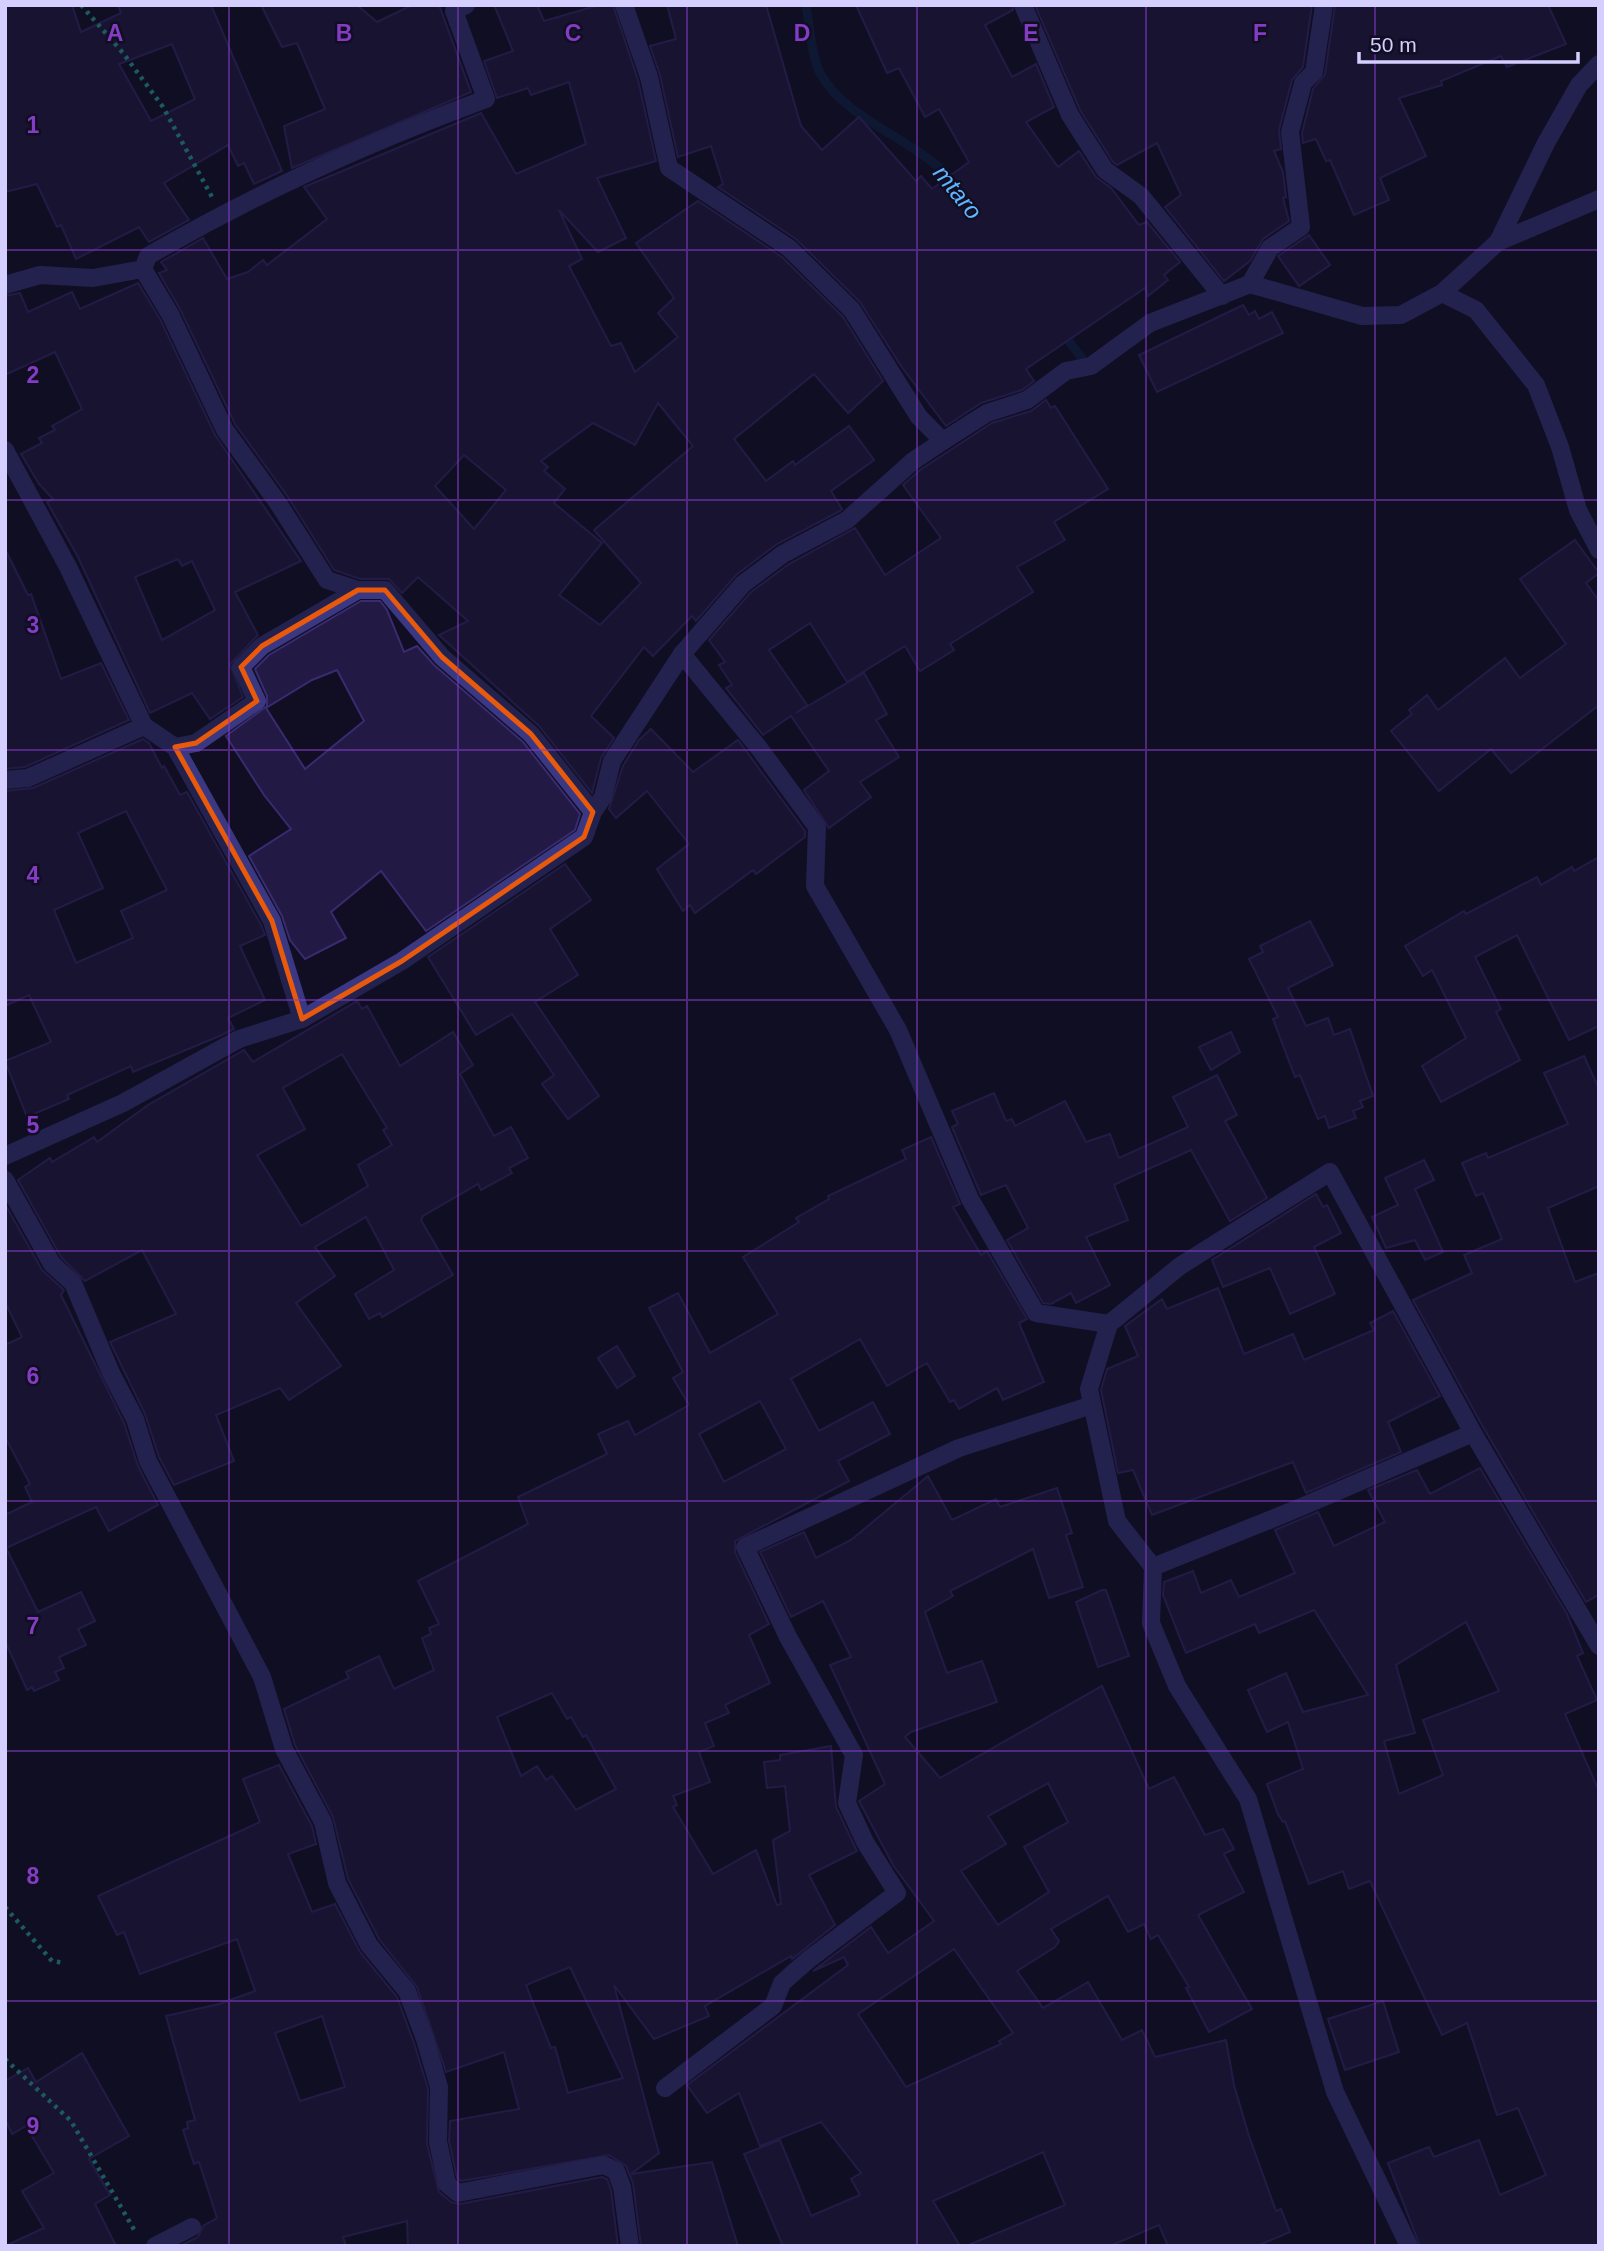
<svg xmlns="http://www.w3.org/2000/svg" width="1604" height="2251" viewBox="0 0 1604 2251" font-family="Helvetica,sans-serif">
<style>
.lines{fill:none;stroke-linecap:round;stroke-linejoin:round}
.stream{stroke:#0c2448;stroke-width:9}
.building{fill:#221944;stroke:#382b70;stroke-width:2;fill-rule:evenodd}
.path{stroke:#2db5ab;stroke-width:4.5;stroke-dasharray:3.5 5;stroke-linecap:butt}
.minor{stroke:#3a3882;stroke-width:18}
.marked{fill:none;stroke:#e8590c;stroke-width:5;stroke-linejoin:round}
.grid{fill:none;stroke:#843cc5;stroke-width:2;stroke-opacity:0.55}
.labels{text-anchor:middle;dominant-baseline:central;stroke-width:5;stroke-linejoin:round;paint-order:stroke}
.water-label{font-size:24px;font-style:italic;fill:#5db6ff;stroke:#110e23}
.grid-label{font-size:23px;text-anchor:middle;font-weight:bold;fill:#843cc5;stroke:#110e23;stroke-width:5;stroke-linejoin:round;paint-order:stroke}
</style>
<rect width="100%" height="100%" fill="#110e23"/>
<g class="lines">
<g class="stream">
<path d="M806 5C809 23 812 59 820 73 847 122 919 140 956 184"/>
<path d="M1062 332 1084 361"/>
</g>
</g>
<g class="building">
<path d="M5 5H72L81 32 121 13 118 5H211L282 171 254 184 244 163 238 166 228 145 164 183 189 220 149 242 139 227 76 259 61 225 57 227 37 184 5 192ZM172 44 195 99 151 121 119 64Z"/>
<path d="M261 5H357L377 22 412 5H439L471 92 292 168 284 126 325 109 297 43 282 47Z"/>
<path d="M494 5H537L544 21 599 5H613L638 80 656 161 597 178 626 238 598 252 559 210 582 259 569 266 611 346 621 343 635 372 678 337 658 313 674 298 636 243 698 201 782 257 843 317 883 381 848 413 814 374 734 439 766 481 793 461 795 465 849 426 874 460 831 491 842 509 840 511 777 544 736 575 696 621 692 616 653 656 644 647 591 716 614 738 601 758 592 793 539 726 439 635 468 621 418 577 402 593 389 579H360L334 570 288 497 235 424 180 309 159 273 167 270 161 262 203 238 227 279 248 272 263 260 267 265 327 219 304 187 481 113 516 174 586 144 569 82 531 95 528 88 497 98 484 61 513 51ZM658 403 693 446 594 530 641 583 600 625 559 595 602 543 554 503 565 489 544 471 548 467 541 461 593 423 635 445ZM464 455 506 490 474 529 435 486Z"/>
<path d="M667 5H766L801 126 822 150 859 117 916 181 921 176 932 189 969 162 939 109 925 117 899 68 887 73 856 5H1012L1013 10 985 25 1012 77 1036 64 1054 107 1026 122 1058 167 1079 151 1096 177 1111 188 1139 225 1147 222 1180 262 1164 275 1168 280 1148 296 1145 288 1026 369 1034 381 1022 390 981 403 946 426 901 366 860 302 796 239 718 187 723 184 711 146 678 157 660 75 650 46 676 39Z"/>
<path d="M1035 5H1312L1303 67 1292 80 1279 130 1281 149 1274 151 1283 172 1286 197 1283 198 1289 221 1263 239 1250 261 1224 281 1165 207 1181 195 1157 143 1117 165 1113 162 1080 110Z"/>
<path d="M1335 5H1548L1566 44 1507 67 1501 56 1441 81 1442 85 1399 98 1426 156 1380 178 1389 200 1354 215 1330 160 1326 161 1316 139 1303 143 1302 133 1313 89 1325 74Z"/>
<path d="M1309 235 1330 265 1299 286 1278 256Z"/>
<path d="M138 283 160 319 215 435 301 561 235 592 258 635 230 664 243 697 210 719 192 693 150 713 78 557 47 502 53 499 39 484 21 454 42 443 39 438 55 430 52 426 82 409 55 352 5 375V296L20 293 28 312 72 292 80 309ZM178 559 182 566 192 561 215 610 162 640 135 577Z"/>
<path d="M1243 305 1249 315 1255 311 1259 319 1272 312 1283 333 1157 392 1139 355Z"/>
<path d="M1046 400 1051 408 1055 406 1108 489 1054 522 1065 540 1017 567 1033 592 950 644 954 650 920 671 905 646 847 682 810 623 769 650 807 705 796 713 864 673 887 714 876 720 899 757 860 782 871 797 829 828 804 790 829 771 791 716 763 735 726 688 732 685 719 665 725 662 709 640 751 592 789 564 855 528 885 575 941 538 903 485 920 470 992 423 1031 411Z"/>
<path d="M1575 540 1599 573 1586 583 1599 601V705L1511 773 1491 749 1439 791 1391 731 1412 714 1409 710 1427 695 1438 710 1505 658 1520 678 1566 644 1520 579Z"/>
<path d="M5 549 28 595 31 594 61 679 101 663 129 720 25 767 5 769Z"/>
<path d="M361 601H380L387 610 404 652 417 646 434 665 523 742 580 814 575 830 426 931 381 871 331 912 346 938 305 959 290 940 282 916 249 856 291 829 264 795 226 736 267 706V696L255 669 269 655ZM337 670 364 721 305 769 266 708 312 680Z"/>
<path d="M651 729 693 772 738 740 805 831V837L756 874 753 870 695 913 690 905 683 911 657 869 689 844 647 791 616 818 609 809 623 766 639 740Z"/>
<path d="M143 739 149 743 162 768 164 766 180 795 187 792 261 925 265 935 240 946 265 1000 228 1018 234 1029 222 1035 133 1072 131 1066 67 1095 69 1099 27 1117 5 1061 51 1042 29 995 5 1006V791L33 788ZM126 811 167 890 121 911 133 938 76 963 54 910 103 888 78 833Z"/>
<path d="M1599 857V1026L1569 1040 1517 935 1475 957 1501 1009 1496 1012 1520 1060 1441 1102 1422 1066 1466 1038 1432 970 1423 976 1405 946 1464 911 1466 914 1537 877 1541 885 1572 867 1574 871Z"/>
<path d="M565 864 591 900 550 929 578 975 535 1002 599 1096 568 1119 542 1084 554 1075 512 1014 476 1035 428 957Z"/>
<path d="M1310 921 1333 965 1288 988 1306 1026 1328 1018 1334 1035 1350 1029 1373 1096 1360 1101 1363 1107 1353 1111 1356 1118 1329 1128 1325 1116 1318 1119 1300 1075 1295 1077 1273 1019 1278 1017 1249 959 1263 952 1260 946Z"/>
<path d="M357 1001 362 1009 367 1006 400 1066 453 1032 473 1065 460 1074 494 1136 511 1127 528 1158 509 1168 512 1173 481 1190 478 1184 423 1216 421 1220 453 1275 382 1317 380 1313 369 1319 355 1294 394 1270 366 1217 315 1247 335 1276 296 1303 341 1366 289 1400 280 1388 216 1415 234 1461 174 1485 159 1457 145 1414 110 1342 176 1314 142 1250 85 1281 61 1257 18 1180 50 1158 52 1162 94 1137 97 1142 148 1105 244 1050 253 1062ZM342 1054 387 1128 383 1130 392 1145 358 1165 368 1186 301 1226 257 1155 305 1129 283 1088Z"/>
<path d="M1231 1032 1240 1052 1211 1070 1199 1047Z"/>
<path d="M1584 1056 1599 1089V1186L1548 1208 1575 1282 1599 1273V1595L1586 1602 1483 1427 1413 1300 1472 1273 1464 1255 1502 1239 1483 1193 1476 1196 1462 1163 1486 1153 1488 1158 1568 1124 1544 1073Z"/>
<path d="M1217 1075 1237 1115 1225 1121 1267 1198 1230 1221 1191 1150 1126 1179 1114 1185 1128 1220 1086 1237 1110 1285 1076 1303 1071 1293 1051 1304 1043 1303 1007 1240 1028 1228 1006 1185 981 1195 952 1127 958 1124 952 1111 994 1093 1006 1121 1012 1119 1015 1126 1065 1101 1086 1142 1110 1134 1119 1158 1188 1127 1173 1097Z"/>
<path d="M931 1137 960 1204 953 1207 981 1255 987 1251 1027 1319 1019 1323 1044 1382 1003 1400 997 1388 959 1409 954 1400 950 1402 927 1363 887 1386 860 1339 791 1379 819 1431 873 1402 890 1434 838 1461 849 1481 735 1541V1552L769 1624 749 1635 770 1683 725 1705 729 1713 705 1723 714 1746 699 1752 710 1782 673 1796 677 1805 673 1807 713 1874 756 1850 777 1905 781 1904 773 1840 790 1831 785 1786 767 1788 764 1762 780 1760V1755L831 1746 836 1807 857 1851 809 1875 835 1925 792 1959 791 1956 705 2006 709 2016 654 2039 614 1985 659 2153 631 2174 712 2162 738 2246H641L633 2183 626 2166 609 2155 461 2181 457 2178 449 2141 450 2121 519 2109 504 2052 446 2072 417 1987 379 1939 348 1879 333 1817 295 1745 284 1709 349 1678 346 1672 379 1656 394 1689 434 1670 422 1638 431 1634 429 1628 439 1624 418 1581 528 1524 518 1497 607 1454 598 1434 628 1421 635 1435 689 1405 673 1378 683 1372 649 1308 678 1293 710 1353 778 1314 743 1257 799 1222 796 1218 829 1199 828 1196 906 1159 902 1150ZM760 1401 786 1449 724 1482 699 1434ZM552 1693 567 1719 571 1717 583 1737 586 1735 616 1789 576 1810 552 1776 546 1780 537 1766 521 1776 497 1717ZM570 1967 623 2078 568 2093 555 2047 551 2048 526 1985Z"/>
<path d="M1424 1160 1434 1180 1415 1189 1443 1252 1425 1260 1415 1240 1386 1248 1372 1217 1398 1205 1385 1178Z"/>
<path d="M1316 1194 1323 1207 1327 1205 1341 1233 1314 1247 1335 1294 1290 1314 1270 1268 1223 1287 1212 1260Z"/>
<path d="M5 1204 42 1270 64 1290 61 1295 124 1423 138 1466 158 1505 109 1531 96 1507 6 1548 38 1612 81 1592 95 1621 78 1629 86 1645 59 1657 64 1668 55 1672 59 1680 34 1691 32 1687 27 1690 5 1641V1515L32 1502 25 1487 30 1484 5 1437V1345L22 1337 5 1302Z"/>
<path d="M1218 1288 1244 1354 1293 1334 1304 1360 1374 1330 1370 1323 1393 1311 1440 1396 1388 1422 1401 1452 1306 1493 1293 1462 1152 1515 1133 1470 1118 1473 1101 1390 1107 1369 1138 1356 1125 1326 1162 1299 1167 1309Z"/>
<path d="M617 1346 635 1376 617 1388 598 1358Z"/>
<path d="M1480 1468 1567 1614 1583 1653 1577 1656 1597 1700 1565 1714 1599 1791V2246H1420L1388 2163 1429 2147 1434 2157 1479 2140 1500 2195 1546 2175 1518 2108 1497 2115 1467 2023 1442 2035 1370 1881 1349 1889 1343 1871 1309 1884 1285 1821 1283 1822 1278 1814 1267 1784 1303 1769 1288 1722 1267 1732 1248 1690 1286 1673 1303 1712 1368 1695 1314 1610 1259 1633 1255 1624 1186 1653 1163 1595 1164 1582 1193 1571 1201 1593 1231 1580 1239 1597 1295 1573 1275 1530 1318 1512 1334 1546 1385 1522 1368 1490 1417 1470 1430 1494ZM1466 1622 1499 1691 1423 1720 1443 1775 1399 1794 1384 1741 1415 1733 1396 1665Z"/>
<path d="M928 1476 952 1520 996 1499 1000 1507 1057 1488 1072 1533 1066 1535 1083 1587 1049 1598 1033 1549 950 1591 953 1596 925 1612 947 1673 982 1661 997 1702 911 1732 905 1737 940 1778 1102 1686 1149 1789 1174 1777 1205 1835 1223 1829 1234 1849 1224 1854 1244 1892 1198 1915 1252 2009 1209 2032 1186 1988 1189 1987 1158 1935 1151 1939 1144 1924 1128 1932 1108 1896 1051 1929 1059 1941 1055 1947 1017 1971 1043 2008 1088 1982 1122 2040 1142 2030 1155 2057 1226 2040 1234 2085 1249 2136 1276 2211 1281 2209 1290 2232 1257 2246H1168L1159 2225 1110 2246H966L1065 2205 1043 2152 933 2201 960 2246H783L744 2154 780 2140 811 2216 860 2195 851 2179 861 2173 821 2122 760 2146 739 2093 707 2113 687 2085 848 1965 844 1957 813 1971 871 1927 888 1953 934 1921 893 1865 859 1801 885 1784 830 1665 851 1657 823 1601 791 1617 760 1552 804 1532 816 1558 851 1540ZM1048 1783 1068 1822 1024 1847 1049 1892 998 1925 961 1871 1006 1844 988 1816ZM954 1949 1013 2033 999 2041 1001 2044 906 2087 858 2014Z"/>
<path d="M1102 1590H1106L1129 1656 1098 1667 1076 1602Z"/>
<path d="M279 1765 312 1826 316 1844 288 1854 312 1912 335 1904 360 1952 397 1997 414 2043 428 2089 427 2144 439 2192 451 2202 460 2204 602 2177 607 2179 611 2190 618 2246H408L407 2221 343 2237 346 2246H180L198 2237 203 2226 217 2218 199 2162 194 2164 183 2130 188 2128 187 2122 195 2120 166 2016 219 2004 255 1991 237 1939 140 1974 124 1932 117 1935 98 1896 260 1822 243 1779ZM322 2016 345 2087 300 2101 275 2033Z"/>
<path d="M1383 2001 1399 2052 1345 2070 1328 2019Z"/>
<path d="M82 2053 129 2136 89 2159 110 2195 95 2204 116 2246H5L44 2228 22 2191 54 2173 26 2126 12 2134 5 2119V2081L28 2068 36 2082Z"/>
</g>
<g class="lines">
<g class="path">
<path d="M81 5 123 53 163 107 212 197"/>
<path d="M5 1907 52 1961 65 1963"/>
<path d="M5 2059 71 2121 136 2233"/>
</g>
<g class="minor">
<path d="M624 5 649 77 669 168 789 248 852 310 919 417 943 441"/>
<path d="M1023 5 1070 115 1105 170 1141 196 1222 296"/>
<path d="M1498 242 1599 199"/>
<path d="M143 269 170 314 225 430 278 503 327 580 358 590H385L442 657 531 734 593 812"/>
<path d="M1250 284 1270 248 1301 227 1290 132 1303 83 1314 72 1324 5"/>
<path d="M5 285 40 275 93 278 143 269 148 256C256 193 369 142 486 99L454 11 466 5"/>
<path d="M1442 293 1476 310 1536 385 1560 447 1578 510 1599 550"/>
<path d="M5 450 68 567 144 726 175 747 272 921 302 1019"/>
<path d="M682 654 759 748 817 827 815 886 898 1030 970 1199 1036 1313 1109 1324"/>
<path d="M175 747 196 743 257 701 241 667 262 646 358 590"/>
<path d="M5 780 28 778 144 726"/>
<path d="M5 1156 123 1103 239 1039 302 1019 402 961 584 837 593 812 603 797 612 761 682 654 743 584 783 554 847 520 913 461 943 441 987 413 1027 400 1066 371 1091 366 1150 323 1250 284 1362 316 1401 315 1442 293 1498 242 1546 143 1579 85 1599 64"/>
<path d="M5 1180 52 1264 73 1283 111 1373 135 1419 148 1461 262 1677 284 1749 323 1822 337 1883 369 1945 407 1991 425 2039 439 2087 438 2142 447 2184 458 2193 604 2165 616 2171 622 2187 630 2246"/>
<path d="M1153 1567 1117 1521 1089 1389 1109 1324 1180 1266 1330 1172 1473 1433 1599 1646"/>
<path d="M665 2088 773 2006 782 1983 808 1960 897 1893 865 1842 847 1803 854 1755 788 1637 745 1547 959 1448 1092 1405"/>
<path d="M155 2246 192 2227"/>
<path d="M1409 2246 1335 2092 1248 1799 1177 1686 1151 1623 1153 1567 1294 1510 1473 1433"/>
</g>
</g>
<path d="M0 0H1604V2251H0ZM358 590H385L442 657 531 734 593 812 584 837 402 961 302 1019 272 921 175 747 196 743 257 701 241 667 262 646Z" fill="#110e23" fill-opacity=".55" fill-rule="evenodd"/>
<path class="marked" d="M358 590H385L442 657 531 734 593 812 584 837 402 961 302 1019 272 921 175 747 196 743 257 701 241 667 262 646Z"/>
<path class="grid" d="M229 5V2246M458 5V2246M687 5V2246M917 5V2246M1146 5V2246M1375 5V2246M5 250H1599M5 500H1599M5 750H1599M5 1000H1599M5 1251H1599M5 1501H1599M5 1751H1599M5 2001H1599"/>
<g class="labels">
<g class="water-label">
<text transform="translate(958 192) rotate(51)">mtaro</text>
</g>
</g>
<g class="grid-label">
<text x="115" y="41">A</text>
<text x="344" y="41">B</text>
<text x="573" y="41">C</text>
<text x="802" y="41">D</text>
<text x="1031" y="41">E</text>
<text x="1260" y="41">F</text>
<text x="33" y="133">1</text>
<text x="33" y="383">2</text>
<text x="33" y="633">3</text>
<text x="33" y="883">4</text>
<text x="33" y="1133">5</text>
<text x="33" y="1384">6</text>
<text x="33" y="1634">7</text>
<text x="33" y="1884">8</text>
<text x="33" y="2134">9</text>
</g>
<rect width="1604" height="2251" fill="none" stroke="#d4cfff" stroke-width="14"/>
<path d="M1359 52v10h219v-10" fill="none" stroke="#d4cfff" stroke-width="3.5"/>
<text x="1370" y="52" font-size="21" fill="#d4cfff" stroke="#110e23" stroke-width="5" paint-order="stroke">50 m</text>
</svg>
